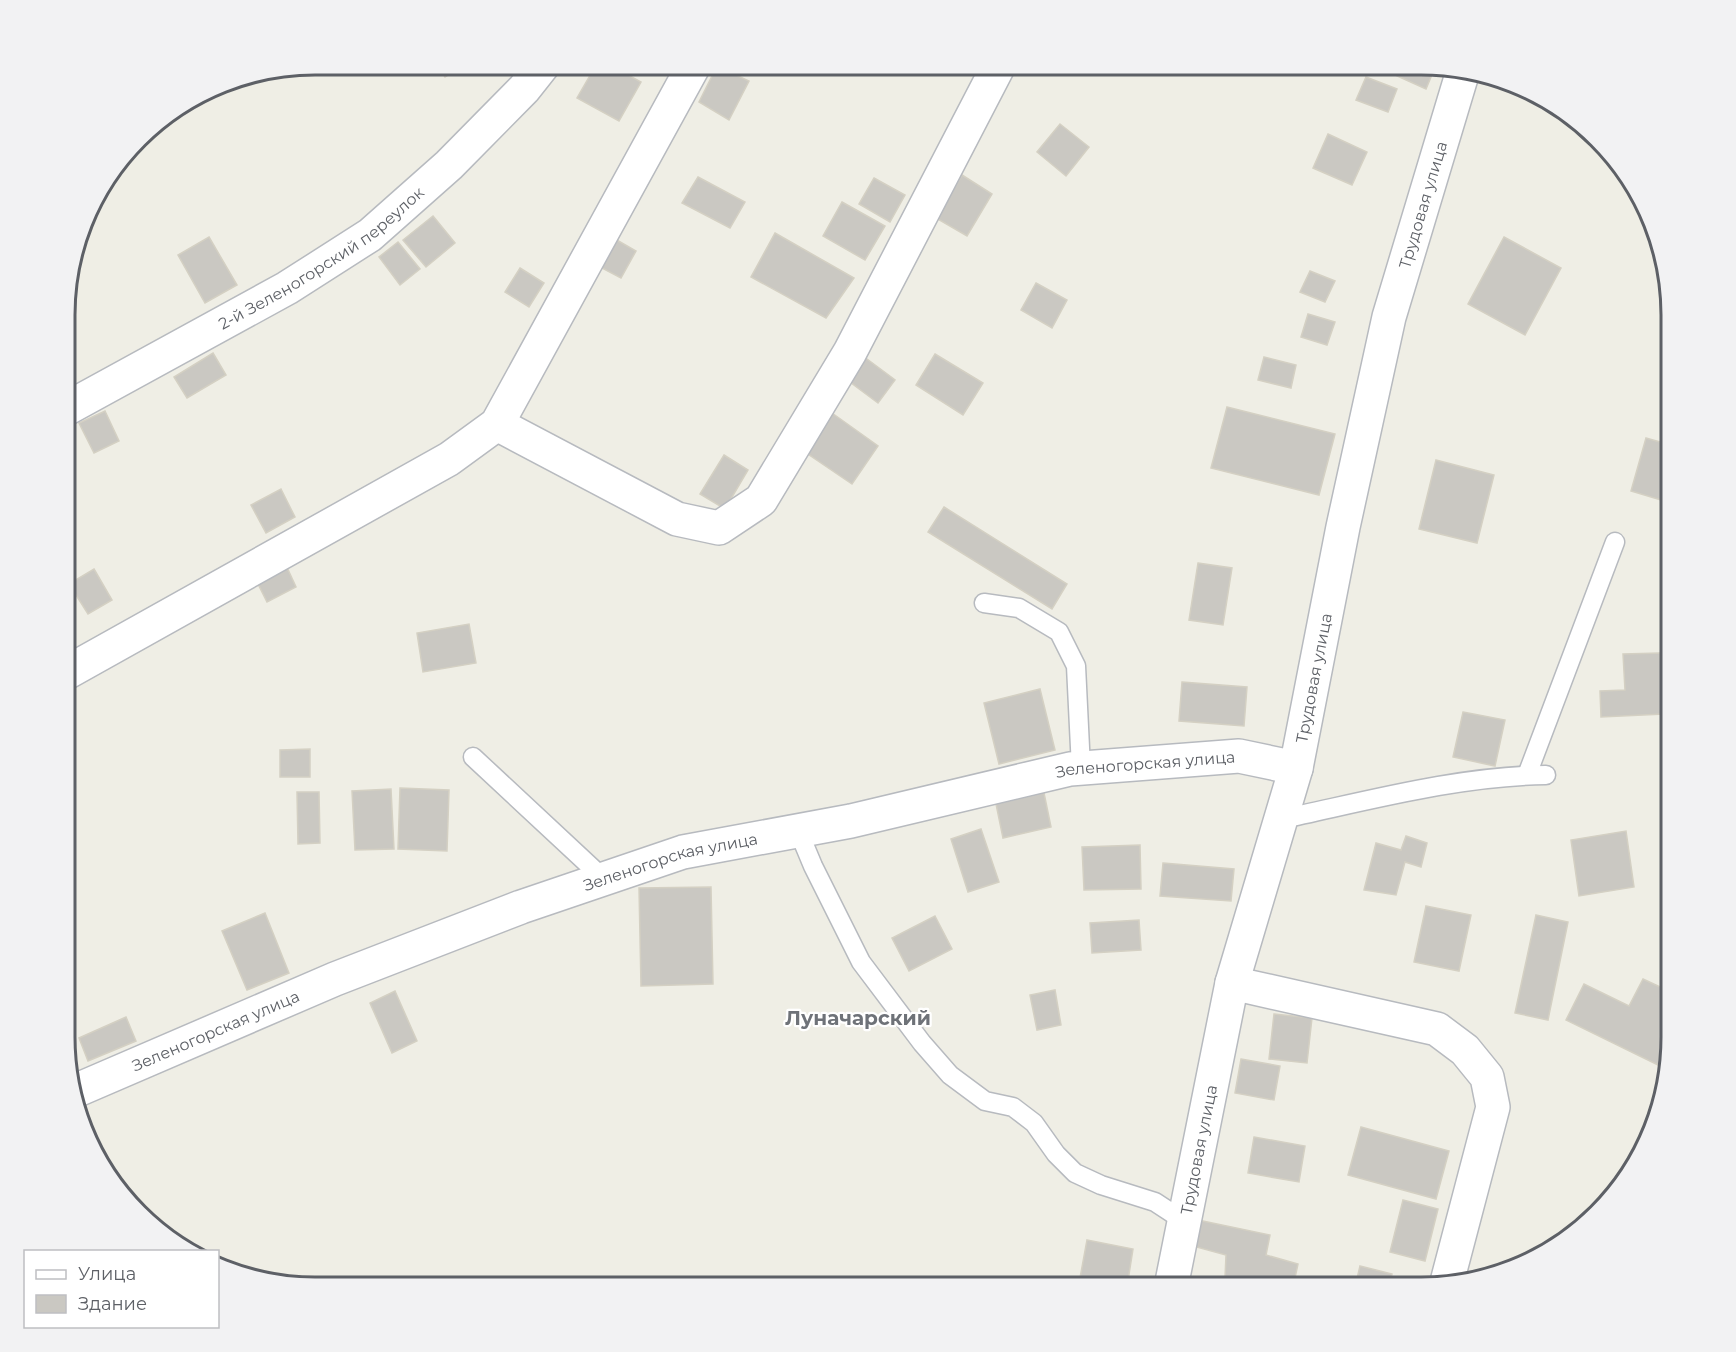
<svg xmlns="http://www.w3.org/2000/svg" width="1736" height="1352" viewBox="0 0 1736 1352" font-family="Montserrat,sans-serif">
<style>
.building{fill:#cac8c2;stroke:#d4d0c3;stroke-width:1.5}
.lines{fill:none;stroke-linecap:round;stroke-linejoin:round}
.service-casing{stroke:#b7babf;stroke-width:21}
.minor-casing{stroke:#b7babf;stroke-width:36}
.service{stroke:#fff;stroke-width:18}
.minor{stroke:#fff;stroke-width:33}
.labels{text-anchor:middle;dominant-baseline:central;stroke-width:4.5;stroke-linejoin:round;paint-order:stroke}
.street-label{font-size:16px;fill:#5d6066;stroke:#fff}
.quarter-label{font-size:20px;font-weight:bold;fill:#6e7278;stroke:#fff}
.rim{fill:none;stroke:#5d6066;stroke-width:3}
</style>
<rect width="100%" height="100%" fill="#efeee5"/>
<g class="building">
<path d="M437 65H464L445 77Z"/>
<path d="M596 65H610L641 82 619 121 577 98Z"/>
<path d="M1373 65H1436L1426 89Z"/>
<path d="M717 66 749 81 729 120 699 102Z"/>
<path d="M1366 77 1397 89 1388 112 1356 100Z"/>
<path d="M1060 124 1089 147 1066 176 1037 152Z"/>
<path d="M1328 134 1367 152 1352 185 1313 168Z"/>
<path d="M962 175 992 194 967 236 936 218Z"/>
<path d="M698 177 745 202 730 228 682 203Z"/>
<path d="M874 178 905 195 890 222 859 204Z"/>
<path d="M842 202 885 226 865 260 823 236Z"/>
<path d="M433 216 455 243 426 267 403 240Z"/>
<path d="M775 233 854 278 826 318 751 277Z"/>
<path d="M209 237 237 285 205 303 178 255Z"/>
<path d="M1504 237 1561 268 1525 335 1468 304Z"/>
<path d="M615 239 636 251 621 278 600 267Z"/>
<path d="M398 242 420 269 400 285 379 257Z"/>
<path d="M520 268 544 283 529 307 505 292Z"/>
<path d="M1310 271 1335 281 1325 302 1300 292Z"/>
<path d="M1036 283 1067 300 1052 328 1021 310Z"/>
<path d="M1308 314 1335 322 1327 345 1301 337Z"/>
<path d="M213 353 226 375 187 398 174 377Z"/>
<path d="M935 354 983 383 963 415 916 385Z"/>
<path d="M863 356 895 380 878 403 846 379Z"/>
<path d="M1264 357 1296 365 1291 388 1258 380Z"/>
<path d="M1227 407 1335 434 1319 495 1211 468Z"/>
<path d="M105 411 119 441 94 453 79 423Z"/>
<path d="M832 413 878 446 852 484 805 452Z"/>
<path d="M1646 438 1671 445V503L1631 491Z"/>
<path d="M724 455 748 470 725 509 700 494Z"/>
<path d="M1436 460 1494 475 1477 543 1419 529Z"/>
<path d="M281 489 295 517 266 533 251 505Z"/>
<path d="M944 507 1067 584 1052 609 928 532Z"/>
<path d="M285 563 296 587 267 602 255 578Z"/>
<path d="M1198 563 1232 568 1223 625 1189 620Z"/>
<path d="M94 569 112 600 88 614 69 584Z"/>
<path d="M469 624 476 663 423 672 417 633Z"/>
<path d="M1660 653 1664 714 1601 717 1600 691 1625 690 1623 654Z"/>
<path d="M1182 682 1247 687 1244 726 1179 721Z"/>
<path d="M1040 689 1055 750 999 764 984 703Z"/>
<path d="M1463 712 1505 720 1495 766 1453 757Z"/>
<path d="M310 749V777H280V750Z"/>
<path d="M400 788 449 790 447 851 398 849Z"/>
<path d="M391 789 394 849 355 850 352 791Z"/>
<path d="M297 792H319L320 843 298 844Z"/>
<path d="M1044 793 1051 827 1003 838 996 804Z"/>
<path d="M981 829 999 882 968 892 951 839Z"/>
<path d="M1626 831 1634 887 1579 896 1571 840Z"/>
<path d="M1406 836 1427 843 1421 867 1405 862 1396 895 1364 890 1376 843 1401 850Z"/>
<path d="M1140 845 1141 889 1084 890 1082 847Z"/>
<path d="M1163 863 1234 869 1231 901 1160 896Z"/>
<path d="M711 887 713 984 641 986 639 888Z"/>
<path d="M1426 906 1471 915 1459 971 1414 962Z"/>
<path d="M265 913 289 973 247 990 222 931Z"/>
<path d="M1536 915 1568 922 1548 1020 1515 1013Z"/>
<path d="M935 916 952 949 909 971 892 938Z"/>
<path d="M1139 920 1141 950 1092 953 1090 923Z"/>
<path d="M1643 979 1671 992V1044L1660 1066 1566 1020 1584 984 1629 1006Z"/>
<path d="M1055 990 1061 1025 1037 1030 1030 995Z"/>
<path d="M395 991 417 1041 392 1053 370 1003Z"/>
<path d="M1274 1014 1312 1018 1307 1063 1269 1059Z"/>
<path d="M126 1017 136 1041 88 1061 79 1038Z"/>
<path d="M1241 1059 1280 1066 1274 1100 1235 1093Z"/>
<path d="M1361 1127 1449 1151 1436 1199 1348 1175Z"/>
<path d="M1254 1137 1305 1146 1299 1182 1248 1173Z"/>
<path d="M1403 1200 1438 1209 1425 1261 1390 1252Z"/>
<path d="M1198 1220 1270 1235 1266 1255 1298 1264 1293 1287 1225 1278 1226 1255 1193 1246Z"/>
<path d="M1087 1240 1133 1249 1127 1287 1080 1278Z"/>
<path d="M1360 1266 1392 1274 1389 1287H1355Z"/>
</g>
<g class="lines">
<defs>
<g id="service">
<path d="M984 603 1019 608 1059 632 1076 666 1081 768"/>
<path d="M473 757 604 879"/>
<path d="M1527 775 1615 542"/>
<path d="M1282 819C1367 801 1458 776 1546 775"/>
<path d="M798 830 813 866 861 962 922 1043 950 1075 985 1101 1013 1107 1034 1123 1056 1154 1075 1173 1101 1185 1155 1202 1184 1221"/>
</g>
<g id="minor">
<path id="s1" d="M66 409 287 288 370 235 449 165 524 89 543 65"/>
<path d="M497 424 677 519 719 528 761 500 850 352 999 65"/>
<path d="M66 673 449 459 497 424 694 65"/>
<path d="M1232 983 1437 1029 1465 1050 1487 1077 1493 1107 1447 1282"/>
<path id="s2" d="M75 1091 335 979 521 907 683 852 851 821 1070 769 1239 756 1296 768"/>
<path id="s3" d="M1171 1287 1232 983 1296 768 1343 527 1389 317 1463 71"/>
</g>
</defs>
<use href="#service" class="service-casing"/>
<use href="#minor" class="minor-casing"/>
<use href="#service" class="service"/>
<use href="#minor" class="minor"/>
</g>
<g class="labels">
<g class="street-label">
<text stroke="none"><textPath href="#s3" startOffset="1112">Трудовая улица</textPath></text>
<text stroke="none"><textPath href="#s1" startOffset="297">2-й Зеленогорский переулок</textPath></text>
<text stroke="none"><textPath href="#s3" startOffset="626">Трудовая улица</textPath></text>
<text stroke="none"><textPath href="#s2" startOffset="1125">Зеленогорская улица</textPath></text>
<text stroke="none"><textPath href="#s2" startOffset="639">Зеленогорская улица</textPath></text>
<text stroke="none"><textPath href="#s2" startOffset="153">Зеленогорская улица</textPath></text>
<text stroke="none"><textPath href="#s3" startOffset="140">Трудовая улица</textPath></text>
</g>
<g class="quarter-label">
<text x="858" y="1018">Луначарский</text>
</g>
</g>
<path d="M0 0H1736V1352H0ZM315 75H1421A240 240 0 0 1 1661 315V1037A240 240 0 0 1 1421 1277H315A240 240 0 0 1 75 1037V315A240 240 0 0 1 315 75Z" fill="#f2f2f3" fill-rule="evenodd"/>
<path class="rim" d="M315 75H1421A240 240 0 0 1 1661 315V1037A240 240 0 0 1 1421 1277H315A240 240 0 0 1 75 1037V315A240 240 0 0 1 315 75Z"/>
<rect x="24" y="1250" width="195" height="78" fill="#ffffff" stroke="#bebfc2" stroke-width="1.5"/>
<rect x="36" y="1270" width="30" height="9" fill="#ffffff" stroke="#bebfc2" stroke-width="1.5"/>
<text x="78" y="1280" font-size="18" fill="#5d6066">Улица</text>
<rect x="36" y="1295" width="30" height="18" fill="#cac8c2" stroke="#bebfc2" stroke-width="1.5"/>
<text x="78" y="1310" font-size="18" fill="#5d6066">Здание</text>
</svg>
